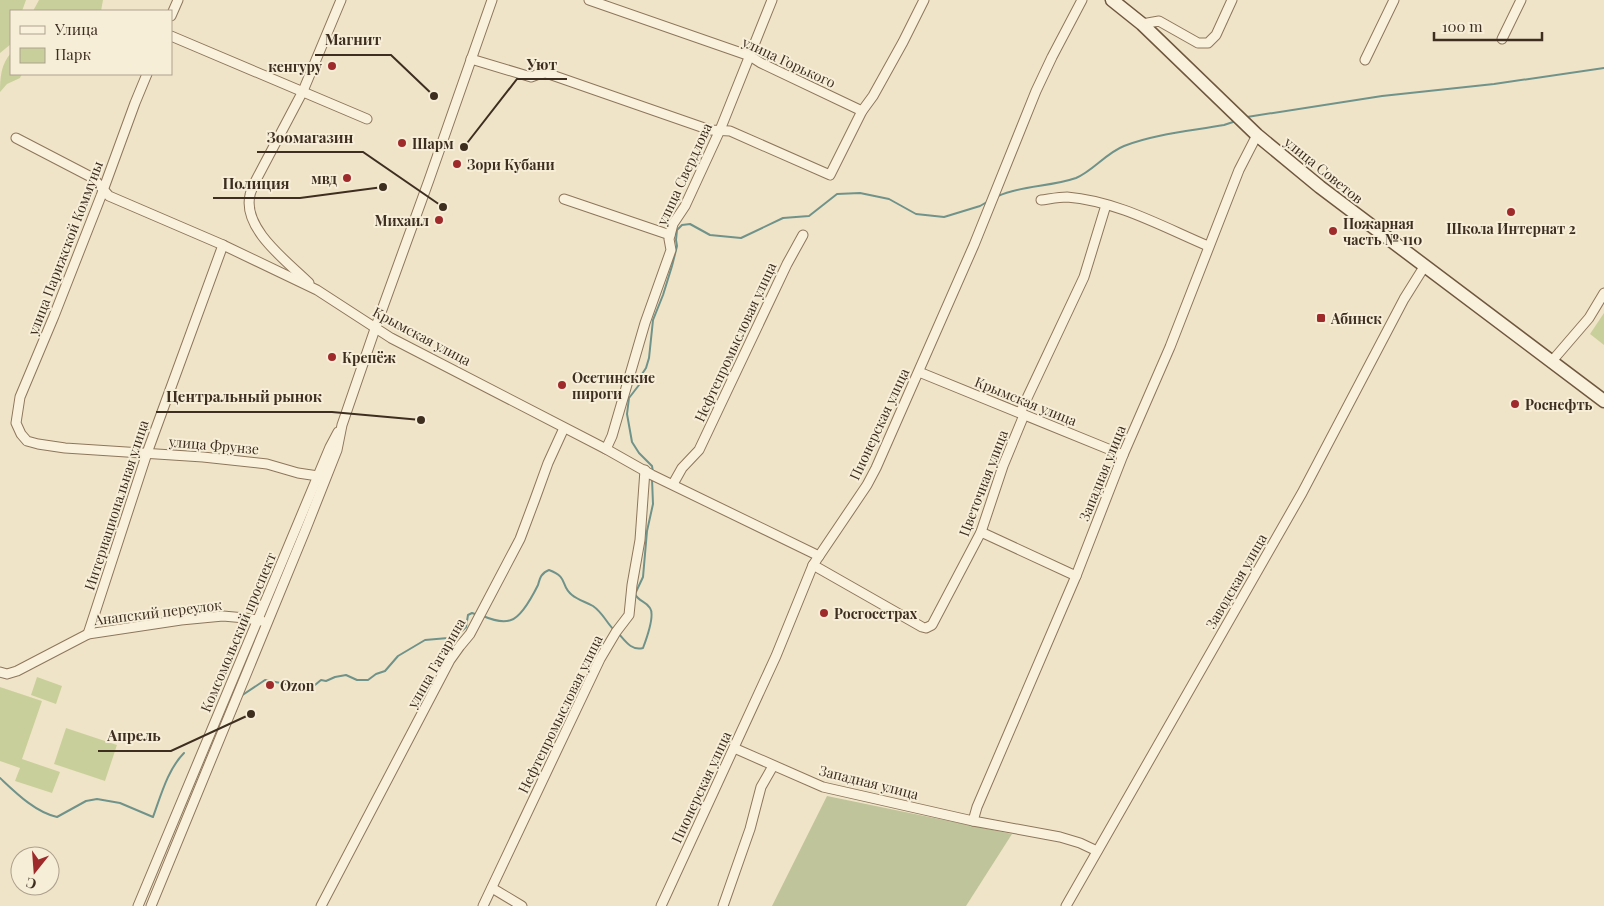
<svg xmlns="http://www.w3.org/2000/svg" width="1604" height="906" viewBox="0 0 1604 906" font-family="'Playfair Display',serif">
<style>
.green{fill:#c9cf9b}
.cemetery{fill:#bfc49a}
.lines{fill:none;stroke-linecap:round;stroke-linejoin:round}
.stream{stroke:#6f938a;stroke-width:2}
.minor-casing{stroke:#8d765c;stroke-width:11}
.secondary-casing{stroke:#6f573f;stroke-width:15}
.minor{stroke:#faf1dc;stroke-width:9}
.secondary{stroke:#faf1dc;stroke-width:12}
.poi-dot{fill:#9e2a2b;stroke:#f7eed8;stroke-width:2}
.labels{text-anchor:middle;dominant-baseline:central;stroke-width:4;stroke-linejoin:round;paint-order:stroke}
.street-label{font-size:14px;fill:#3d2e20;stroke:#f7eed8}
.poi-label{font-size:14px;font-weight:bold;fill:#3d2e20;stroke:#f7eed8;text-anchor:start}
.leader{fill:none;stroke:#3d2e20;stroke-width:2}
.callout-dot{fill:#3d2e20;stroke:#f7eed8;stroke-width:2}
.callout-label{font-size:15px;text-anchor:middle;font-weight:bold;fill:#3d2e20;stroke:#f7eed8;stroke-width:4;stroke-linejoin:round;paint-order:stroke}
</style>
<rect width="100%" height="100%" fill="#f0e4c8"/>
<g class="green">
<path d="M0 0H26L22 11H11V44L0 53Z"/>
<path d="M39 0H103L101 11H33Z"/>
<path d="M11 53V74H22L20 78 7 84 0 92C0 77 1 64 11 53Z"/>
<path d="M1604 313V345L1590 334Z"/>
<path d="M37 677 62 686 56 704 31 695Z"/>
<path d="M0 687 42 701 22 759 60 772 52 793 15 781 20 768 0 761Z"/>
<path d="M66 728 117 745 105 781 54 764Z"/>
</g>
<path class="cemetery" d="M827 796 1012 834 966 906H772Z"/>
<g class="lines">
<g class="stream">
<path d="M1247 117 1382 96 1494 84 1604 68"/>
<path d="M998 196C1022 185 1050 187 1076 178 1093 171 1106 153 1124 146 1155 134 1191 131 1224 125L1236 121"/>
<path d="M653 472 652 466 639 453 632 442 627 414 629 398 639 385 640 377 646 368 649 358 653 320 663 295 672 266 677 246 676 240 677 230 682 225 690 224 710 235 741 238 783 218 809 216 837 194 860 193 889 199 916 214 944 217 980 206 987 202"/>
<path d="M483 616C490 619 503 623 511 620 521 617 533 595 538 585 540 578 541 573 549 570 569 577 560 586 572 595 578 600 586 602 593 606 603 613 606 622 614 630"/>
<path d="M619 634C626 642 632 651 643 648 646 640 655 615 650 608 646 601 639 602 635 594L643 577 647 531 653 504 652 479"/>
<path d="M241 696 265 680 291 685 298 688 315 685 321 680 326 681 335 677 346 675 357 680H368L376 674 385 671 398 656 425 640 448 638 452 634 462 631 466 627 468 615 472 613 478 615"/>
<path d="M229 726 239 703"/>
<path d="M0 778C16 793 35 812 57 817L86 801 97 799 120 803 153 817C161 795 168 769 184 753"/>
</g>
<defs>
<g id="minor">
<path d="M589 0 750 56 761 63 862 111"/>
<path d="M171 16 178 0"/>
<path d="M1142 24 1159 21 1198 43H1208L1216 35 1232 0"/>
<path d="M171 36 367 119"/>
<path d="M1502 39 1521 0"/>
<path d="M471 59 531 77 539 74 546 73 710 130 730 131 830 175 862 111 873 96 903 42 924 0"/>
<path d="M1365 60 1394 0"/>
<path d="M147 74 135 103 101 196 54 316 20 397 16 423 21 434 27 441 38 444 65 448 203 457 267 464 298 473 318 476"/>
<path d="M16 138 93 178 109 196 223 245 317 290 391 338 606 449 652 475 819 556"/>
<path d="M564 199 670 235"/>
<path d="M1041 200C1049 199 1059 197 1067 197 1117 201 1163 227 1208 246"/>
<path d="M309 283C288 262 242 229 250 195 251 190 254 185 256 180L303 91 341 0"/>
<path d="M1552 361 1589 318 1604 293"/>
<path d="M919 372 1123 455"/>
<path d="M1020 413 1084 277 1106 205"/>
<path d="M606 449 612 436 645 323 671 250 669 239 673 224 685 206 720 130 772 0"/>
<path d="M673 484 682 468 699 450 787 264 803 235"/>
<path d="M981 532 1076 576"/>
<path d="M813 565 922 627 926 628 932 625 981 532 1003 466 1024 415"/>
<path d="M88 634 147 453 223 245"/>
<path d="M0 672 7 674 17 671 88 634 181 620 223 616 245 618 262 621"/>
<path d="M734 748 823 787 973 821 1060 837 1080 843 1097 851"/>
<path d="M973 821 977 807 1076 576 1123 455 1170 347 1239 170 1257 135"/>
<path d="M492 888 522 906"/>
<path d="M138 906 330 447 338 432"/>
<path d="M151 906 305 531 337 450 342 425 375 329 429 180 492 0"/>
<path d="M321 906 450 660 460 646 470 634 520 539 535 499 548 463 564 428"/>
<path d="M483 906 600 659 616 632 629 615 632 585 640 540 645 470"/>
<path d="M661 906 776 656 813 565 867 485 876 468 974 245 1036 91 1052 57 1082 0"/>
<path d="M723 906 750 829 761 787 773 766"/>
<path d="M1066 906 1302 493 1404 299 1424 267"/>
</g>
<path id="secondary" d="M1112 0 1142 24 1257 135 1320 187 1604 401"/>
</defs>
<use href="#minor" class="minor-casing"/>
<use href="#secondary" class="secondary-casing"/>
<use href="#minor" class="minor"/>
<use href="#secondary" class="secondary"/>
</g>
<g class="poi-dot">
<circle cx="332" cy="66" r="5"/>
<circle cx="402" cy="143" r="5"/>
<circle cx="457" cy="164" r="5"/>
<circle cx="347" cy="178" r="5"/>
<circle cx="1511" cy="212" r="5"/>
<circle cx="439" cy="220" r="5"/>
<circle cx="1333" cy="231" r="5"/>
<rect x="1316" y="313" width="10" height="10" rx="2.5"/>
<circle cx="332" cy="357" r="5"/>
<circle cx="562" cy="385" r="5"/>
<circle cx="1515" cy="404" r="5"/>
<circle cx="824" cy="613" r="5"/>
<circle cx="270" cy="685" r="5"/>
</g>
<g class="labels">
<g class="street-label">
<text transform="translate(789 62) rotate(25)">улица Горького</text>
<text transform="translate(1324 170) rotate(39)">улица Советов</text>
<text transform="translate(684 174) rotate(-65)">улица Свердлова</text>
<text transform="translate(65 248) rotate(-69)">улица Парижской Коммуны</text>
<text transform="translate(422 336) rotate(28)">Крымская улица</text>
<text transform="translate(735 342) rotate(-65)">Нефтепромысловая улица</text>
<text transform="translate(1026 401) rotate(22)">Крымская улица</text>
<text transform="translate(879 424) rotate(-65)">Пионерская улица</text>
<text transform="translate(214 445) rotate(5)">улица Фрунзе</text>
<text transform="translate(1102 473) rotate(-68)">Западная улица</text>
<text transform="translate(983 483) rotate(-69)">Цветочная улица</text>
<text transform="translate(116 505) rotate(-72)">Интернациональная улица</text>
<text transform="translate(1236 581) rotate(-60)">Заводская улица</text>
<text transform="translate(158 612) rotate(-7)">Анапский переулок</text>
<text transform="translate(238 632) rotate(-67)">Комсомольский проспект</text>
<text transform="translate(436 663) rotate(-60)">улица Гагарина</text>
<text transform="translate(560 714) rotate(-64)">Нефтепромысловая улица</text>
<text transform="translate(869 782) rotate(14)">Западная улица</text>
<text transform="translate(701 787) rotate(-65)">Пионерская улица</text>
</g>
<g class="poi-label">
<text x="322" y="66" text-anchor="end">кенгуру</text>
<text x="412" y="143">Шарм</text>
<text x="467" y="164">Зори Кубани</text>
<text x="337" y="178" text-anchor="end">мвд</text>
<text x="429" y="220" text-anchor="end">Михаил</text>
<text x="1343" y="223">Пожарная<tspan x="1343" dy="16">часть № 110</tspan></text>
<text x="1511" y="228" text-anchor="middle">Школа Интернат 2</text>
<text x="1331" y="318">Абинск</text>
<text x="342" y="357">Крепёж</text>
<text x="572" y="377">Осетинские<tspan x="572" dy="16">пироги</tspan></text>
<text x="1525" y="404">Роснефть</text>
<text x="834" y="613">Росгосстрах</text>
<text x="280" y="685">Ozon</text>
</g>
</g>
<path class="leader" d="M434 96L391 55H315M464 147L517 79H567M443 207L363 152H257M383 187L300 198H213M421 420L332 412H156M251 714L171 751H98"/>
<g class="callout-dot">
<circle cx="434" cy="96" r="5"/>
<circle cx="464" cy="147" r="5"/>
<circle cx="443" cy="207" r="5"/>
<circle cx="383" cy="187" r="5"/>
<circle cx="421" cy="420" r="5"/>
<circle cx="251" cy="714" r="5"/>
</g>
<g class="callout-label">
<text x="353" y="45">Магнит</text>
<text x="542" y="70">Уют</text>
<text x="310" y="143">Зоомагазин</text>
<text x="256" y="189">Полиция</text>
<text x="244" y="402">Центральный рынок</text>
<text x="134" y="741">Апрель</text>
</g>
<rect x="10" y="10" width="162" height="65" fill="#f7eed8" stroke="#ada18e"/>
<rect x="20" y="26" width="25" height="8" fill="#faf1dc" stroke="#ada18e"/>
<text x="55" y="35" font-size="15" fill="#3d2e20">Улица</text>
<rect x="20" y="48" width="25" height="15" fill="#c9cf9b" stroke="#ada18e"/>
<text x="55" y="60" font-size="15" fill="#3d2e20">Парк</text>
<g transform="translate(35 871) rotate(197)"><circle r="24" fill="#f7eed8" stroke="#ada18e"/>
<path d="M0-4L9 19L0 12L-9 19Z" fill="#9e2a2b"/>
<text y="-8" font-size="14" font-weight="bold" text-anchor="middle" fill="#3d2e20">С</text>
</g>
<path d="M1434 32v8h108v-8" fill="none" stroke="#3d2e20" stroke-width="2.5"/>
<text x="1442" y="32" font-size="15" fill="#3d2e20" stroke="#f7eed8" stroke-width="4" paint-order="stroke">100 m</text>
</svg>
